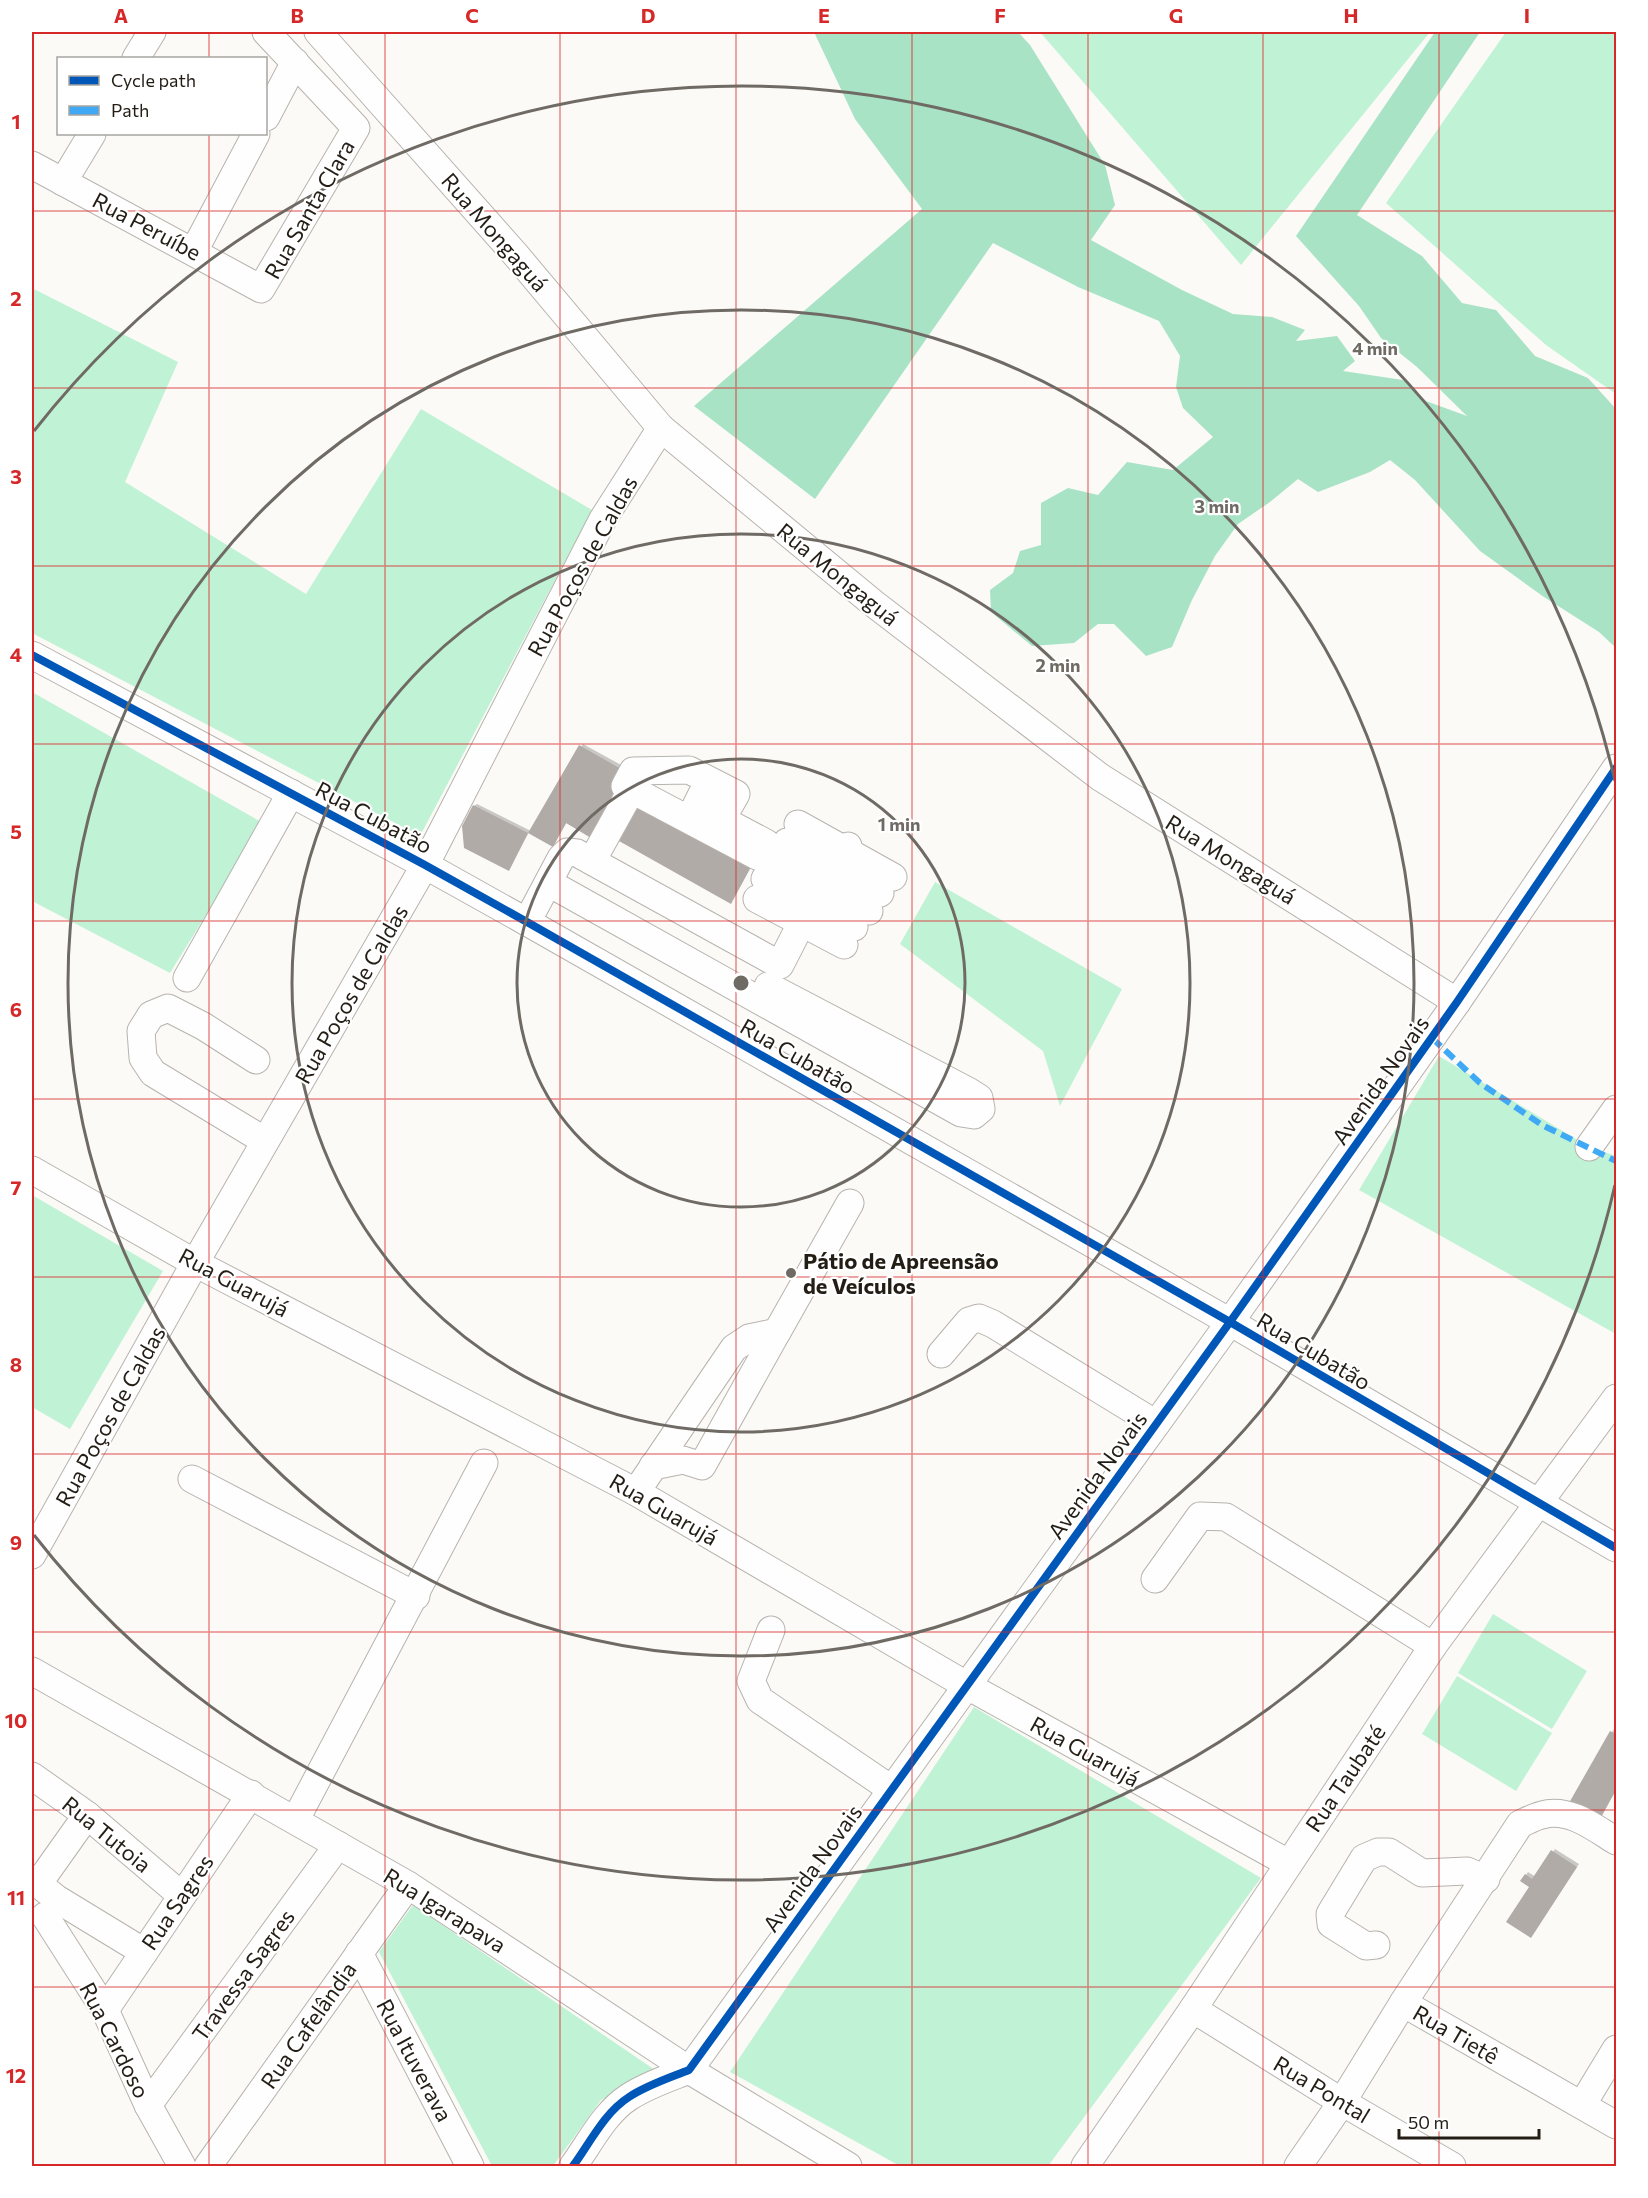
<svg xmlns="http://www.w3.org/2000/svg" width="1648" height="2198" viewBox="0 0 1648 2198" font-family="Commissioner,sans-serif">
<style>
.green{fill:#c0f2d5}
.forest{fill:#a9e3c5}
.shadow{fill:#0003}
.building{fill:#b1aba7}
.lines{fill:none;stroke-linecap:round;stroke-linejoin:round}
.minor-casing{stroke:#b7b3ae;stroke-width:29}
.minor{stroke:#fffefe;stroke-width:27}
.quiet{stroke:#3fa9f5;stroke-width:6;stroke-dasharray:12 6;stroke-linecap:butt}
.cycleway-casing{stroke:#fff;stroke-width:11}
.cycleway{stroke:#0057b8;stroke-width:8}
.grid{fill:none;stroke:#d62828;stroke-width:1.5;stroke-opacity:0.55}
.ring{fill:none;stroke:#6f6a64;stroke-width:3}
.poi-dot{fill:#6f6a64;stroke:#fff;stroke-width:2}
.labels{text-anchor:middle;dominant-baseline:central;stroke-width:4.5;stroke-linejoin:round;paint-order:stroke}
.street-label{font-size:22px;fill:#231d15;stroke:#fff}
.poi-label{font-size:22px;font-weight:bold;fill:#231d15;stroke:#fff;text-anchor:start}
.centre{fill:#6f6a64;stroke:#fff;stroke-width:3}
.ring-label{font-size:18px;text-anchor:middle;font-weight:bold;fill:#6f6a64;stroke:#fff;stroke-width:4.5;stroke-linejoin:round;paint-order:stroke}
.neatline{fill:none;stroke:#d62828;stroke-width:2}
.grid-label{font-size:20px;text-anchor:middle;font-weight:bold;fill:#d62828}
</style>
<rect width="100%" height="100%" fill="#fcfaf7"/>
<g class="green">
<path d="M1040 32H1430L1241 265Z"/>
<path d="M1506 32H1616V394L1546 345 1386 203Z"/>
<path d="M32 288 178 362 125 482 306 594 421 409 592 510 420 836 32 633Z"/>
<path d="M32 692 263 823 170 973 32 901Z"/>
<path d="M935 882 1122 989 1060 1106 1043 1051 900 944Z"/>
<path d="M1439 1056 1589 1147 1616 1156V1334L1359 1190Z"/>
<path d="M32 1195 163 1271 70 1429 32 1407Z"/>
<path d="M1493 1614 1587 1671 1552 1729 1458 1673Z"/>
<path d="M1457 1676 1552 1733 1516 1791 1422 1734Z"/>
<path d="M974 1707 1261 1878 1048 2166H900L730 2072Z"/>
<path d="M413 1905 655 2070 601 2100 553 2166H492L379 1952Z"/>
</g>
<path class="forest" d="M814 32H1018L1030 45 1105 165 1115 205 1091 240 1182 290 1233 314 1272 317 1305 330 1296 341 1337 336 1355 361 1343 371 1403 380 1426 401 1467 416 1417 367 1381 338 1359 306 1296 236 1435 32H1480L1357 215 1422 256 1462 303 1496 310 1535 356 1588 378 1616 409V648L1599 632 1544 597 1480 551 1415 480 1390 460 1370 472 1318 492 1298 479 1270 502 1238 524 1215 556 1192 600 1172 647 1146 656 1114 624H1098L1074 643 1032 646 991 612 990 590 1013 573 1020 551 1041 545V503L1068 488 1098 495 1127 462 1173 470 1213 437 1183 408 1176 387 1180 356 1159 321 1078 287 993 243 815 499 694 406 922 209 855 119Z"/>
<g class="shadow">
<path d="M583 744 623 766 567 822 553 846 529 832 511 866 474 806 477 804 531 831Z"/>
<path d="M1614 1729 1616 1731V1790L1602 1816 1571 1803Z"/>
<path d="M1555 1849 1579 1864 1533 1934 1531 1886 1526 1875 1528 1872 1536 1877Z"/>
</g>
<g class="building">
<path d="M579 745 621 769 616 807 596 841 566 823 553 847 528 833Z"/>
<path d="M473 805 528 833 509 871 464 848 462 826Z"/>
<path d="M639 805 751 867 731 904 619 841Z"/>
<path d="M1610 1731 1616 1734V1790L1599 1820 1569 1803Z"/>
<path d="M1551 1850 1577 1867 1531 1938 1506 1922 1529 1887 1520 1881 1525 1874 1532 1879Z"/>
</g>
<g class="lines">
<defs>
<g id="minor">
<path d="M318 32 515 254 661 428 873 603 1100 777 1457 1002"/>
<path d="M136 58 152 32"/>
<path d="M266 117 295 62"/>
<path d="M32 165 261 289 356 128 266 32"/>
<path d="M63 182 92 134"/>
<path d="M194 251 256 134"/>
<path d="M32 655 425 865 527 922 1230 1322 1616 1548"/>
<path d="M689 770 736 794 728 808 702 794 696 806 766 843 759 857 625 786 633 771Z"/>
<path d="M798 824 893 877"/>
<path d="M787 842 880 893"/>
<path d="M776 858 869 911"/>
<path d="M592 861 632 789"/>
<path d="M765 879 854 927"/>
<path d="M549 883 961 1113 974 1115 981 1109 979 1098 968 1091 768 986"/>
<path d="M757 899 844 945"/>
<path d="M527 922 561 858 567 852 577 853 780 965 802 922 848 846"/>
<path d="M187 978 291 793"/>
<path d="M256 1060 203 1026 168 1008 151 1015 141 1031 143 1058 153 1073 265 1141"/>
<path d="M1589 1147 1616 1109"/>
<path d="M32 1170 195 1263 636 1492 966 1685 1288 1863"/>
<path d="M941 1354 969 1321 979 1318 993 1324 1156 1424"/>
<path d="M653 1466 683 1460 702 1466 777 1332"/>
<path d="M192 1479 416 1596"/>
<path d="M636 1492 734 1348 749 1338 777 1332 850 1203"/>
<path d="M32 1555 195 1263 425 865 603 519 661 428"/>
<path d="M1155 1579 1200 1516 1226 1517 1433 1646"/>
<path d="M771 1630 751 1681 760 1700 891 1789"/>
<path d="M32 1671 408 1885 689 2070 848 2166"/>
<path d="M32 1776 87 1815 181 1895"/>
<path d="M296 1819 484 1463"/>
<path d="M32 1879 57 1899 144 1952"/>
<path d="M38 1884 87 1815"/>
<path d="M45 1916 105 2010 148 2105 182 2166"/>
<path d="M1376 1945 1366 1946 1331 1924 1330 1914 1364 1858 1378 1852H1389L1422 1873 1467 1871 1486 1879"/>
<path d="M359 1953 470 2166"/>
<path d="M1403 2003 1520 1824C1527 1821 1534 1817 1542 1815 1569 1807 1595 1828 1616 1841"/>
<path d="M1193 2009 1342 2102 1452 2166"/>
<path d="M105 2010 251 1794"/>
<path d="M148 2105 338 1845"/>
<path d="M1582 2105 1616 2049"/>
<path d="M208 2166 408 1885"/>
<path d="M573 2166C590 2143 604 2113 629 2097 647 2085 669 2078 689 2070L1230 1322 1457 1002 1616 768"/>
<path d="M1085 2166 1193 2009 1433 1646 1616 1398"/>
<path d="M1298 2166 1342 2102 1403 2003 1616 2125"/>
</g>
</defs>
<use href="#minor" class="minor-casing"/>
<use href="#minor" class="minor"/>
<path class="quiet" d="M1432 1038 1480 1083 1542 1125 1616 1161"/>
<defs>
<g id="cycleway">
<path d="M32 655 425 865 527 922 1230 1322 1616 1548"/>
<path d="M573 2166C590 2143 604 2113 629 2097 647 2085 669 2078 689 2070L1230 1322 1457 1002 1616 768"/>
</g>
</defs>
<use href="#cycleway" class="cycleway-casing"/>
<use href="#cycleway" class="cycleway"/>
</g>
<path class="grid" d="M209 32V58M385 32V2166M560 32V2166M736 32V2166M912 32V2166M1088 32V2166M1263 32V2166M1439 32V2166M209 134V2166M32 211H1616M32 388H1616M32 566H1616M32 744H1616M32 921H1616M32 1099H1616M32 1277H1616M32 1454H1616M32 1632H1616M32 1810H1616M32 1987H1616"/>
<g class="ring">
<circle cx="741" cy="983" r="224"/>
<circle cx="741" cy="983" r="449"/>
<circle cx="741" cy="983" r="673"/>
<path d="M1615 1185A897 897 0 0 1 34 1535M34 431A897 897 0 0 1 1615 781"/>
</g>
<circle class="poi-dot" cx="791" cy="1273" r="6"/>
<g class="labels">
<g class="street-label">
<text transform="translate(309 209) rotate(-60)">Rua Santa Clara</text>
<text transform="translate(147 226) rotate(28)">Rua Peruíbe</text>
<text transform="translate(495 232) rotate(49)">Rua Mongaguá</text>
<text transform="translate(582 566) rotate(-61)">Rua Poços de Caldas</text>
<text transform="translate(838 574) rotate(39)">Rua Mongaguá</text>
<text transform="translate(374 817) rotate(28)">Rua Cubatão</text>
<text transform="translate(1231 859) rotate(32)">Rua Mongaguá</text>
<text transform="translate(351 994) rotate(-60)">Rua Poços de Caldas</text>
<text transform="translate(798 1056) rotate(30)">Rua Cubatão</text>
<text transform="translate(1380 1080) rotate(-55)">Avenida Novais</text>
<text transform="translate(234 1282) rotate(28)">Rua Guarujá</text>
<text transform="translate(1314 1351) rotate(31)">Rua Cubatão</text>
<text transform="translate(110 1416) rotate(-61)">Rua Poços de Caldas</text>
<text transform="translate(1097 1475) rotate(-54)">Avenida Novais</text>
<text transform="translate(664 1509) rotate(30)">Rua Guarujá</text>
<text transform="translate(1085 1751) rotate(29)">Rua Guarujá</text>
<text transform="translate(1345 1778) rotate(-56)">Rua Taubaté</text>
<text transform="translate(107 1834) rotate(39)">Rua Tutoia</text>
<text transform="translate(812 1868) rotate(-54)">Avenida Novais</text>
<text transform="translate(177 1902) rotate(-56)">Rua Sagres</text>
<text transform="translate(445 1910) rotate(32)">Rua Igarapava</text>
<text transform="translate(243 1975) rotate(-54)">Travessa Sagres</text>
<text transform="translate(308 2025) rotate(-55)">Rua Cafelândia</text>
<text transform="translate(1456 2034) rotate(30)">Rua Tietê</text>
<text transform="translate(115 2040) rotate(63)">Rua Cardoso</text>
<text transform="translate(415 2060) rotate(62)">Rua Ituverava</text>
<text transform="translate(1322 2089) rotate(31)">Rua Pontal</text>
</g>
<g class="poi-label">
<text x="803" y="1260">Pátio de Apreensão<tspan x="803" dy="25">de Veículos</tspan></text>
</g>
</g>
<circle cx="741" cy="983" r="9" class="centre"/>
<g class="ring-label">
<text x="1375" y="355">4 min</text>
<text x="1217" y="513">3 min</text>
<text x="1058" y="672">2 min</text>
<text x="899" y="831">1 min</text>
</g>
<rect width="1648" height="2198" fill="none" stroke="#ffffff" stroke-width="66"/>
<rect x="57" y="57" width="210" height="78" fill="#ffffff" stroke="#a7a5a1" stroke-width="1.5"/>
<rect x="69" y="76" width="30" height="9" fill="#0057b8" stroke="#a7a5a1" stroke-width="1.5"/>
<text x="111" y="87" font-size="18" fill="#231d15">Cycle path</text>
<rect x="69" y="106" width="30" height="9" fill="#3fa9f5" stroke="#a7a5a1" stroke-width="1.5"/>
<text x="111" y="117" font-size="18" fill="#231d15">Path</text>
<path d="M1399 2129v9h140v-9" fill="none" stroke="#231d15" stroke-width="3"/>
<text x="1408" y="2129" font-size="18" fill="#231d15" stroke="#ffffff" stroke-width="4.5" paint-order="stroke">50 m</text>
<rect x="33" y="33" width="1582" height="2132" class="neatline"/>
<g class="grid-label">
<text x="121" y="23">A</text>
<text x="297" y="23">B</text>
<text x="472" y="23">C</text>
<text x="648" y="23">D</text>
<text x="824" y="23">E</text>
<text x="1000" y="23">F</text>
<text x="1176" y="23">G</text>
<text x="1351" y="23">H</text>
<text x="1527" y="23">I</text>
<text x="16" y="129">1</text>
<text x="16" y="306">2</text>
<text x="16" y="484">3</text>
<text x="16" y="662">4</text>
<text x="16" y="839">5</text>
<text x="16" y="1017">6</text>
<text x="16" y="1195">7</text>
<text x="16" y="1372">8</text>
<text x="16" y="1550">9</text>
<text x="16" y="1728">10</text>
<text x="16" y="1905">11</text>
<text x="16" y="2083">12</text>
</g>
</svg>
